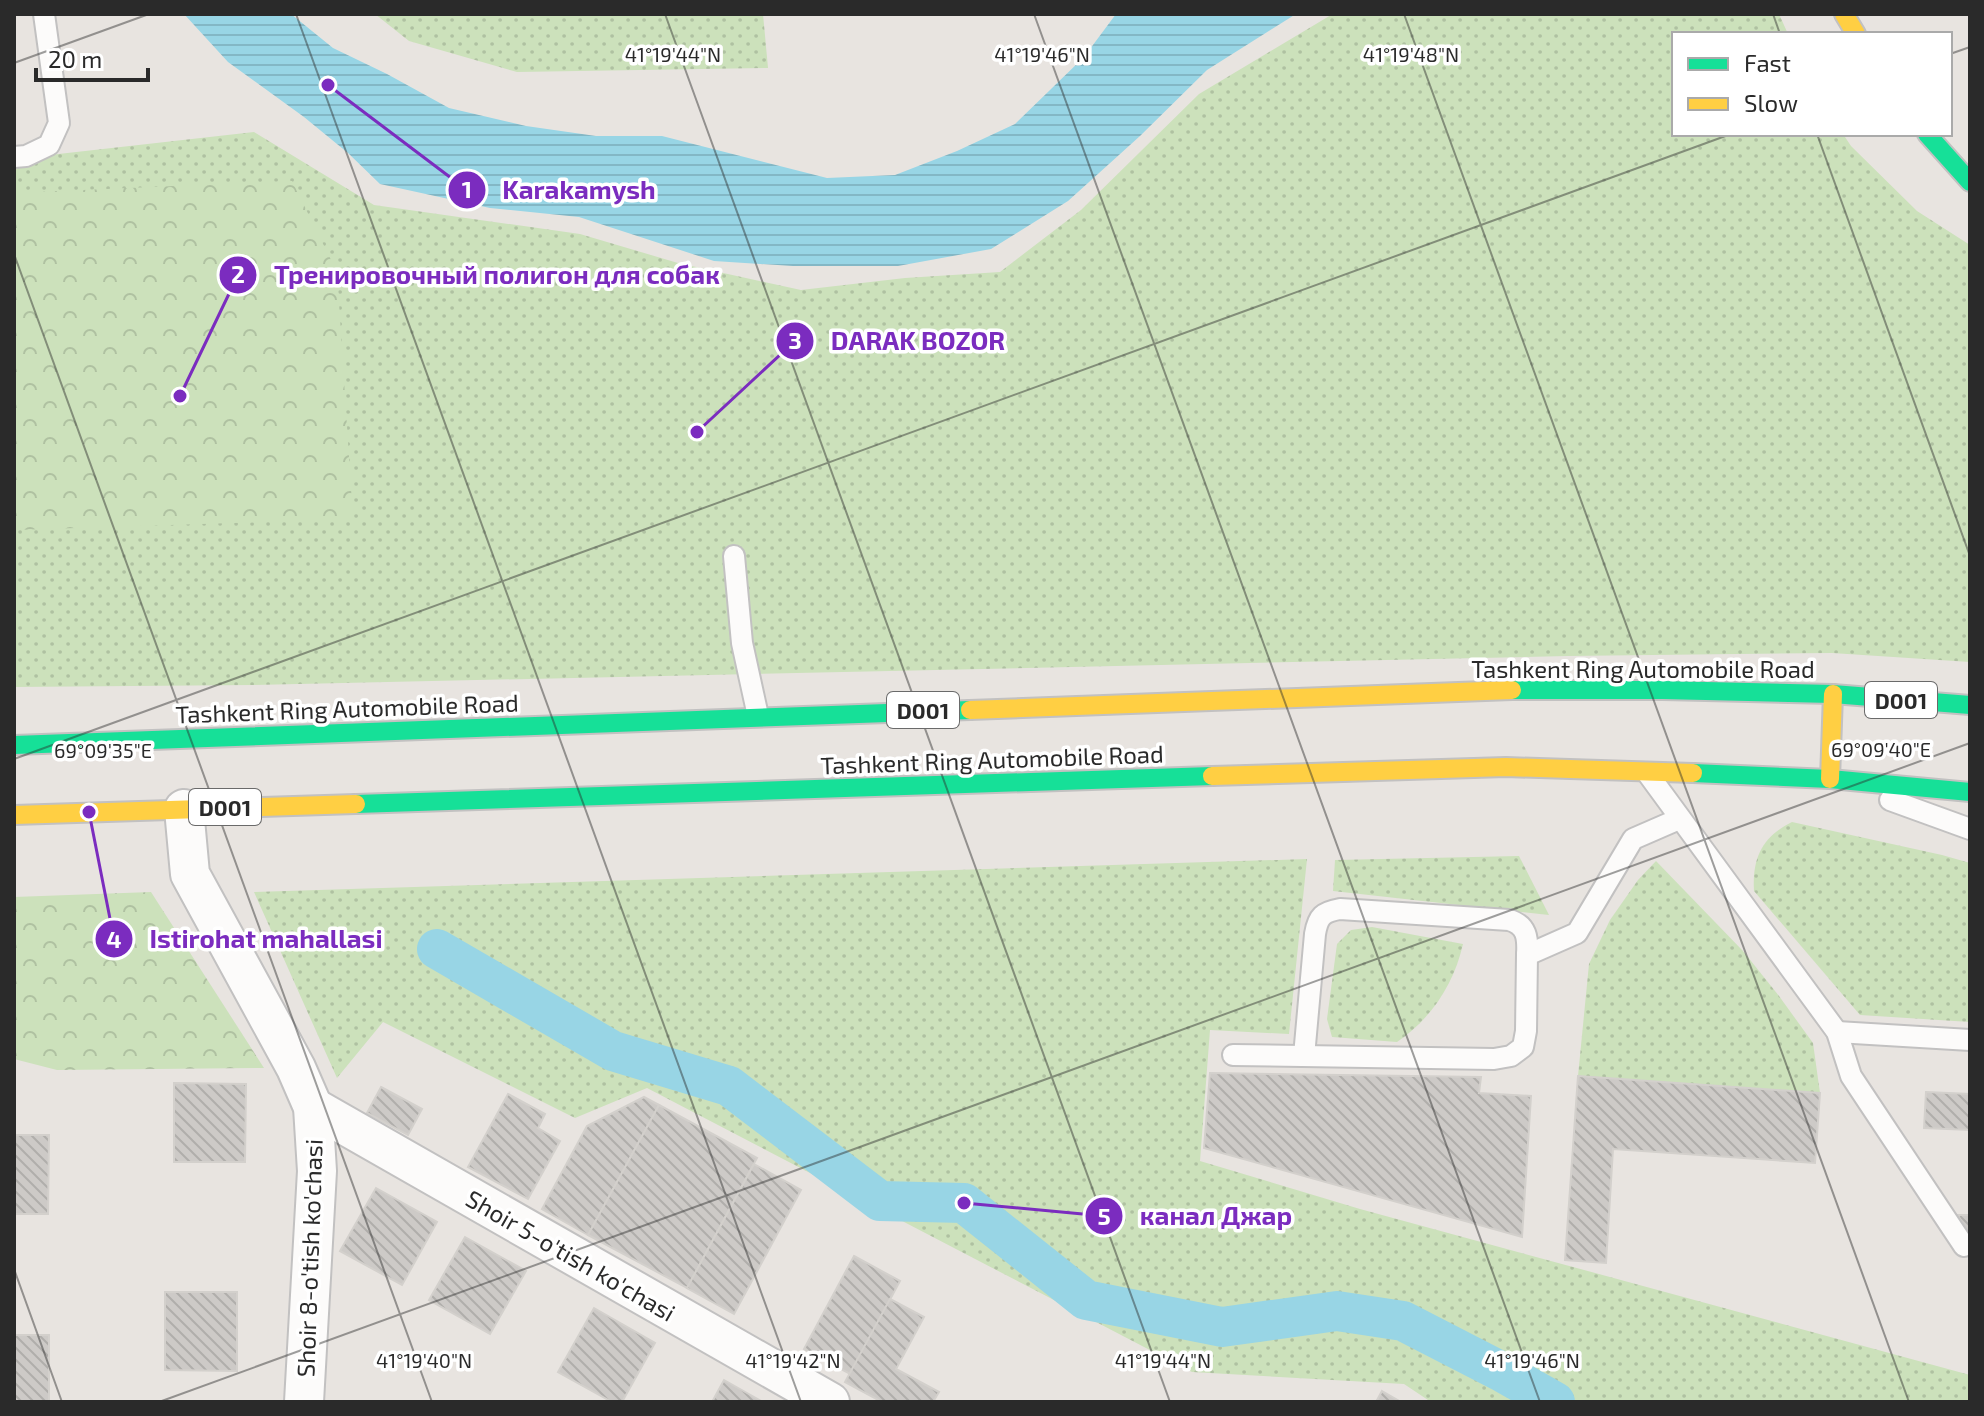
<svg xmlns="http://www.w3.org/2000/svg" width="1984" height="1416" viewBox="0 0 1984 1416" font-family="'Exo 2',sans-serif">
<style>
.grass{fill:url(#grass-dots)}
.forest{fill:url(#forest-crowns)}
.water{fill:url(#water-rules)}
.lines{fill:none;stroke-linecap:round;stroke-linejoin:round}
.canal{stroke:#98d5e5;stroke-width:40}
.building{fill:url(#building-back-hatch);stroke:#d3d0cc;stroke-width:2}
.lane-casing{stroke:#c2c1c1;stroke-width:24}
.street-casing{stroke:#c2c1c1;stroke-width:42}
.fast-casing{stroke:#c2c1c1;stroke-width:22}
.slow-casing{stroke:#c2c1c1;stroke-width:22}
.lane{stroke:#fcfbfa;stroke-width:20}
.street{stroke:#fcfbfa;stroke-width:38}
.fast{stroke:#16e098;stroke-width:18}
.slow{stroke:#ffcf43;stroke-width:18}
.ticks{fill:none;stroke:#2a2a2a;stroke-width:2;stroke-opacity:0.45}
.labels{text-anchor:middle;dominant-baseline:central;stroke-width:7;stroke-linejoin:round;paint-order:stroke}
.shield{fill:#fff;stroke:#6a6a6a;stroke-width:2}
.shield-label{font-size:22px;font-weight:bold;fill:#2a2a2a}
.street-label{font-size:24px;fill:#2a2a2a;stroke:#fff}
.ticks-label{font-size:20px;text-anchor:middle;fill:#2a2a2a;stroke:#fff;stroke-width:7;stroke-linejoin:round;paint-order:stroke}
.leader{fill:none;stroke:#7b2cbf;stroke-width:3}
.callout-dot{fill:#7b2cbf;stroke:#fff;stroke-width:3}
.mark-label{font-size:24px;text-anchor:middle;font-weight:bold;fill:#fff}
.callout-label{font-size:26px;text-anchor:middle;font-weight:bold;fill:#7b2cbf;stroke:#fff;stroke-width:7;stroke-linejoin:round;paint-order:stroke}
</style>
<defs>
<pattern id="grass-dots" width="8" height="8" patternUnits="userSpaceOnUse" patternTransform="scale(2)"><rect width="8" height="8" fill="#cce1bb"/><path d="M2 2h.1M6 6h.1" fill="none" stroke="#afc1a1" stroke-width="1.8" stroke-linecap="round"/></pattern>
<pattern id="forest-crowns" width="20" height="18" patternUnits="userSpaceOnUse" patternTransform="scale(2)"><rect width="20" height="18" fill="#cce1bb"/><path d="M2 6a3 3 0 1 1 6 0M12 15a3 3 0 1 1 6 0" fill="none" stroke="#afc1a1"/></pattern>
<pattern id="water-rules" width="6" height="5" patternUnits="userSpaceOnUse" patternTransform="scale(2)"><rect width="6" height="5" fill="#98d5e5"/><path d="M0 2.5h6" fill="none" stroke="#83b7c5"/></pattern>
<pattern id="building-back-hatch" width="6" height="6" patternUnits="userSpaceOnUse" patternTransform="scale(2)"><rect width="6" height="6" fill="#cdcac7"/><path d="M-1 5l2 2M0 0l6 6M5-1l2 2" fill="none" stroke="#b0aeab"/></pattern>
</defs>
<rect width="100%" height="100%" fill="#e8e4e0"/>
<g class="grass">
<path d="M375 14H763L768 68 517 72 409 41Z"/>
<path d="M1337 14H1779L1788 34H1674V134H1843L1851 146 1917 211 1970 245V662L1832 653 1568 656 254 685 14 687V159L254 132 374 205 580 234 678 263 801 290 905 278 1000 272 1081 210 1199 94 1331 15Z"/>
<path d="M1792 822 1942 855 1970 863V1022L1860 1015 1754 891C1752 858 1762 837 1792 822Z"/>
<path d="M1519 856 1549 915 1333 891 1335 860Z"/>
<path d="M1307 859 1289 1034 1210 1030 1200 1161 1360 1209 1970 1375V1402H1431L1404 1384 1192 1372 647 1088 575 1118 383 1022 337 1078 254 892Z"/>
<path d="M1656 861 1743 951 1779 996 1813 1043 1820 1093 1578 1076 1589 964 1610 920 1638 880Z"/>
<path d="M1372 927 1463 944C1454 984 1431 1019 1397 1042L1332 1037 1327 1019 1337 944 1351 930Z"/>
</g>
<g class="forest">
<path d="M292 181 337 272 353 519 14 530V193Z"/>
<path d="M151 892 264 1068 57 1070 14 1059V897Z"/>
</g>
<path class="water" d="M184 14H291L333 48 387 74 449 108 526 126 596 136H662L827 178 895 175 957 151 1015 124 1084 57 1116 14H1296L1207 70 1140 136 1068 201 991 249 898 266H793L714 261 579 217 490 208 380 184 348 153 304 117 228 62Z"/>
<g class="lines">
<path class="canal" d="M437 949 613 1051 729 1086 880 1201 964 1203 1086 1300 1222 1327 1337 1311 1403 1321 1504 1373 1555 1402"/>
</g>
<g class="building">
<path d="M1210 1073 1481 1077 1479 1093 1531 1096 1522 1237 1204 1148Z"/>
<path d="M1578 1076 1820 1093 1815 1163 1613 1149 1606 1263 1565 1260Z"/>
<path d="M174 1083 246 1084 245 1162H174Z"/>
<path d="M381 1087 422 1109 408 1135 367 1113Z"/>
<path d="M1926 1092 1970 1094V1130L1924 1128Z"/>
<path d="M508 1094 545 1114 538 1128 560 1141 528 1199 468 1167Z"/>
<path d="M644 1097 659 1105 588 1235 542 1209 587 1126Z"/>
<path d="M659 1105 757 1158 687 1288 588 1235Z"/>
<path d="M14 1135H49L48 1214H14Z"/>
<path d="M754 1164 801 1190 734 1314 687 1288Z"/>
<path d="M376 1188 437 1222 402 1285 340 1251Z"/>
<path d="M1958 1215H1970V1240Z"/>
<path d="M465 1237 526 1271 490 1334 429 1300Z"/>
<path d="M854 1256 900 1281 850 1374 804 1349Z"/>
<path d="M165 1292H237V1371L165 1370Z"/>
<path d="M890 1299 924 1317 896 1369 939 1392 933 1402H882L845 1382Z"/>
<path d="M594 1308 655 1343 622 1402H612L558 1372Z"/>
<rect x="14" y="1335" width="35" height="67"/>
<path d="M724 1380 763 1402H712Z"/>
<path d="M1382 1391 1401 1402H1376Z"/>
</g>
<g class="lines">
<defs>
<g id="lane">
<path d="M14 157 26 156 49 145 59 123 44 14"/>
<path d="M734 556 742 643 758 716"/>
<path d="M1648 774 1837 1032 1851 1076 1964 1246"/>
<path d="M1890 800 1970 829"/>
<path d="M1837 1032 1970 1040"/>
<path d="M1233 1055 1494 1059 1511 1056 1523 1047 1526 1031 1527 955 1577 933 1633 839 1679 819"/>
<path d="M1304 1056 1315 934C1318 916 1323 912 1340 909L1509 920C1527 925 1528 938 1527 955"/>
</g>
<g id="street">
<path d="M184 809 190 874 296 1068 313 1107 317 1171 304 1402"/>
<path d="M313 1107 830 1402"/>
</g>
<g id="fast">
<path d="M1927 134 1970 182"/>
<path d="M1512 690H1663L1833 694 1970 705"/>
<path d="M14 745 970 710"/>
<path d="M1693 773 1830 779 1970 792"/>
<path d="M356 804 1212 776"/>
</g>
<g id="slow">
<path d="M1844 14 1856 34"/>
<path d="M970 710 1512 690"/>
<path d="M1212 776 1506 767 1693 773"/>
<path d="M1830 779 1833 694"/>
<path d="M14 815 356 804"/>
</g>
</defs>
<use href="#lane" class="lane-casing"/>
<use href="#street" class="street-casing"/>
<use href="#fast" class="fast-casing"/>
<use href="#slow" class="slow-casing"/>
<use href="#lane" class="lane"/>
<use href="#street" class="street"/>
<use href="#fast" class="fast"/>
<use href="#slow" class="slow"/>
</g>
<path class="ticks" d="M296 14 801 1402M665 14 1170 1402M1034 14 1540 1402M1404 14 1909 1402M1773 14 1780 34M1950 54 1970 47M14 63 149 14M1817 134 1970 556M14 254 432 1402M14 759 1731 134M14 1269 62 1402M159 1402 1970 743"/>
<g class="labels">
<g class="shield">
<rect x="1865" y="682" width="72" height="36" rx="6"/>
<rect x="887" y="692" width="72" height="36" rx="6"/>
<rect x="189" y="789" width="72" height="36" rx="6"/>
</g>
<g class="shield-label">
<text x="1901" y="700">D001</text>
<text x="923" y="710">D001</text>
<text x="225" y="807">D001</text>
</g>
<g class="street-label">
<text x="1643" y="668">Tashkent Ring Automobile Road</text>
<text transform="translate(347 708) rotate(-2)">Tashkent Ring Automobile Road</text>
<text transform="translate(992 759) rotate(-2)">Tashkent Ring Automobile Road</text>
<text transform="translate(571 1255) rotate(30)">Shoir 5-o'tish ko'chasi</text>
<text transform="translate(309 1258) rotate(-88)">Shoir 8-o'tish ko'chasi</text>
</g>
</g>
<g class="ticks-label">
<text x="673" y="62">41°19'44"N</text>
<text x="1042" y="62">41°19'46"N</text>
<text x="1411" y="62">41°19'48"N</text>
<text x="1881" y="757">69°09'40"E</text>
<text x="103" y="758">69°09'35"E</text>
<text x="424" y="1368">41°19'40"N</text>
<text x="793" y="1368">41°19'42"N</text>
<text x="1163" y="1368">41°19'44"N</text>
<text x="1532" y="1368">41°19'46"N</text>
</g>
<path class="leader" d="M328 85L467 190M180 396L238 275M697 432L795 341M89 812L114 939M964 1203L1104 1216"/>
<g class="callout-dot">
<circle cx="328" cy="85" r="8"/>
<circle cx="180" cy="396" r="8"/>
<circle cx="697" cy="432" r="8"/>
<circle cx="89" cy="812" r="8"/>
<circle cx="964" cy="1203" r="8"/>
<circle cx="467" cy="190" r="20"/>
<circle cx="238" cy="275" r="20"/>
<circle cx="795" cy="341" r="20"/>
<circle cx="114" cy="939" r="20"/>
<circle cx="1104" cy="1216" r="20"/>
</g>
<g class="mark-label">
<text x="467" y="198">1</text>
<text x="238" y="283">2</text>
<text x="795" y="349">3</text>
<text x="114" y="948">4</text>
<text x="1104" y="1225">5</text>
</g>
<g class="callout-label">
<text x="579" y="199">Karakamysh</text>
<text x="497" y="284">Тренировочный полигон для собак</text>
<text x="918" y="350">DARAK BOZOR</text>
<text x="266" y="948">Istirohat mahallasi</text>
<text x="1216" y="1225">канал Джар</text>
</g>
<rect width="1984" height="1416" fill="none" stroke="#2a2a2a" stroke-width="32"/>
<rect x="1672" y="32" width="280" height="104" fill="#ffffff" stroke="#aaaaaa" stroke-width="2"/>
<rect x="1688" y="58" width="40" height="12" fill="#16e098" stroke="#aaaaaa" stroke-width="2"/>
<text x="1744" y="72" font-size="24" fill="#2a2a2a">Fast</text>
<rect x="1688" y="98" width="40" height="12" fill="#ffcf43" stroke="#aaaaaa" stroke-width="2"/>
<text x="1744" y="112" font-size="24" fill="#2a2a2a">Slow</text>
<path d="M36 68v12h112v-12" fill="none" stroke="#2a2a2a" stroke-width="4"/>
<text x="48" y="68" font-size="24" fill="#2a2a2a" stroke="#ffffff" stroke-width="6" paint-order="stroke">20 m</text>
</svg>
